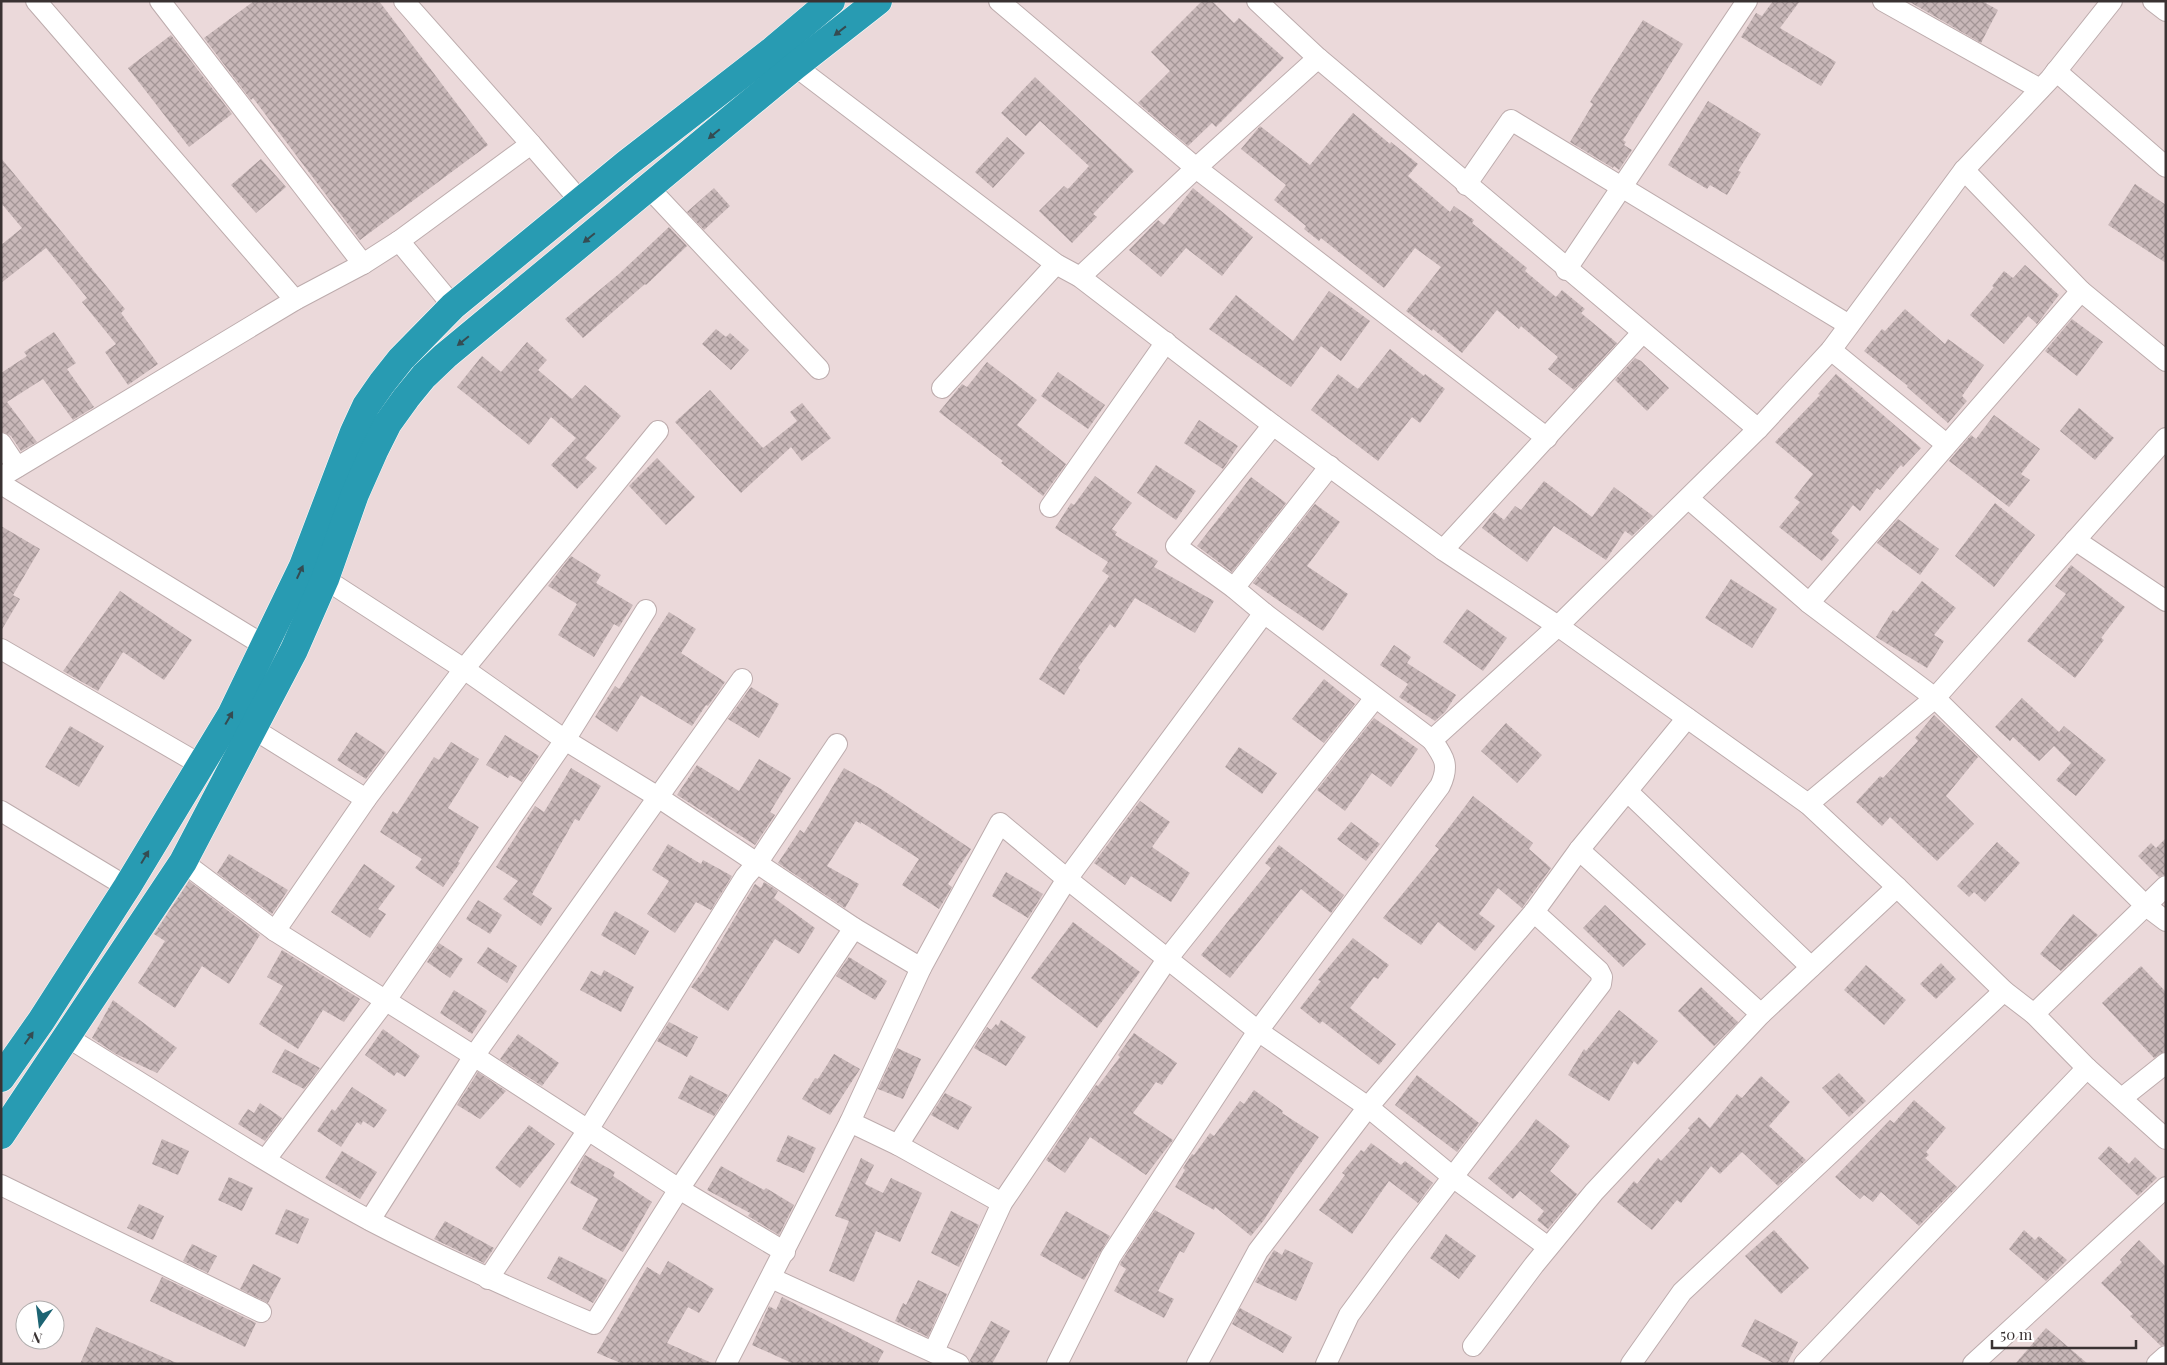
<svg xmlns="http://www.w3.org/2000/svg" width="2167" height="1365" viewBox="0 0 2167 1365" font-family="'Playfair Display',serif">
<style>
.building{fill:url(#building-cross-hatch)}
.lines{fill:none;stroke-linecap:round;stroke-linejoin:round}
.minor-casing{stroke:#bdacad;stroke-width:22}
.highway-casing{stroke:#fff;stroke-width:29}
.minor{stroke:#fff;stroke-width:20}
.highway{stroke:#289bb2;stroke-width:28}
.oneway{fill:#354c52}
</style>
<defs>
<pattern id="building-cross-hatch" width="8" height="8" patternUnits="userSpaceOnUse" patternTransform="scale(1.25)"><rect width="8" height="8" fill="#c8b7b8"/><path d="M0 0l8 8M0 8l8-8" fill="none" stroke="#a39596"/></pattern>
</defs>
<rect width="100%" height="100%" fill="#ebd9da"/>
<g class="building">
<path d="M254 1H379L488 145 360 240 253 98 251 100 204 38Z"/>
<path d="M1202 1H1212L1234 23 1239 18 1284 58 1216 127 1212 123 1188 146 1138 103 1170 71 1151 52Z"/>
<path d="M1773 1H1800L1780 28 1836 62 1821 86 1741 37 1756 13 1762 16Z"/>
<path d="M1908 1H1982L1998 10 1981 43Z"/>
<path d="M1643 20 1683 44 1623 140 1626 142 1624 145 1632 150 1619 170 1614 166 1613 168 1570 142 1593 104 1590 102Z"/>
<path d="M171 35 232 114 189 147 128 68Z"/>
<path d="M1035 77 1134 171 1093 214 1097 217 1072 243 1039 211 1064 186 1068 189 1089 166 1040 121 1026 136 1001 113Z"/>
<path d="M1708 101 1761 134 1738 171 1741 172 1727 195 1710 185 1707 189 1668 165Z"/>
<path d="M1353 113 1390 144 1391 142 1418 164 1408 176 1450 212 1454 206 1474 220 1472 223 1527 268 1525 271 1556 297 1562 290 1585 309 1581 313 1617 343 1574 390 1548 369 1558 357 1521 326 1519 329 1497 310 1462 353 1433 329 1432 331 1406 311 1441 267 1415 248 1384 288 1321 238 1319 241 1304 229 1306 226 1274 200 1286 185 1241 149 1260 126 1310 165Z"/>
<path d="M1007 137 1025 153 993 188 975 172Z"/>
<path d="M1 158 125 309 121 313 158 364 128 385 105 352 116 344 82 302 87 298 46 248 1 283V245L22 228 1 203Z"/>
<path d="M261 159 286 187 256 213 231 185Z"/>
<path d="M2135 184 2166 205V263L2108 225Z"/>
<path d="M714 188 730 206 704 230 687 212Z"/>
<path d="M1193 188 1253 237 1222 276 1186 248 1161 277 1129 250 1158 220 1164 225Z"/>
<path d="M669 227 687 246 646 285 645 284 583 338 565 319 620 273Z"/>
<path d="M2025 265 2059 295 2037 324 2028 316 2004 344 1970 315 1994 287 1992 286 2004 271 2013 278Z"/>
<path d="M1329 291 1370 321 1341 361 1321 346 1291 387 1209 329 1236 295 1293 341Z"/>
<path d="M1905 309 1945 344 1948 339 1984 365 1962 396 1967 401 1948 423 1907 387 1908 386 1864 351 1882 329 1885 331Z"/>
<path d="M2072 319 2103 342 2077 376 2045 351Z"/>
<path d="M716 329 726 337 730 333 749 350 731 370 702 344Z"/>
<path d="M54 332 76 363 67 369 94 407 73 420 43 379 7 402 37 442 21 451 11 436 1 431V373L27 356 24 352Z"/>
<path d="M527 342 547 360 538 370 572 399 585 385 621 416 585 458 597 468 577 489 551 465 576 438 551 417 529 445 457 387 482 356 501 372Z"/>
<path d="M1390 349 1424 376 1425 374 1445 389 1420 423 1412 417 1378 461 1311 410 1338 374 1358 389Z"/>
<path d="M1635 358 1641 361 1669 388 1647 411 1615 380Z"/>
<path d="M987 362 1037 400 1017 425 1066 464 1043 496 1001 463 1003 461 939 412 962 384 967 387Z"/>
<path d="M1058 372 1105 405 1088 429 1041 396Z"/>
<path d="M1836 374 1921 448 1903 467 1901 465 1880 490 1877 488 1860 511 1853 505 1831 533 1839 540 1822 561 1779 527 1800 502 1794 498 1813 474 1775 442 1820 395 1818 394Z"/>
<path d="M710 390 763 448 797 421 790 412 802 403 831 438 802 461 791 447 741 493 675 422Z"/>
<path d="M2079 408 2114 438 2095 460 2060 431Z"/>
<path d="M1994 415 2040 449 2021 474 2030 480 2009 507 1949 461 1971 435 1976 439Z"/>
<path d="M1199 420 1238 446 1223 469 1184 443Z"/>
<path d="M657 458 695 497 666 525 629 486Z"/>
<path d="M1156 465 1196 491 1176 520 1137 493Z"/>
<path d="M1095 476 1132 503 1112 529 1117 532 1115 535 1158 561 1154 567 1214 601 1195 633 1135 598 1115 628 1110 624 1078 668 1080 670 1064 695 1039 679 1060 646 1109 576 1102 571 1108 562 1055 528 1071 503 1074 505Z"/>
<path d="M1251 477 1286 503 1232 572 1197 546Z"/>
<path d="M1544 481 1592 517 1614 487 1653 516 1632 536 1625 531 1606 560 1554 526 1527 562 1482 528 1494 512 1504 520 1515 506 1521 510Z"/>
<path d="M1995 503 2035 535 1994 587 1955 556Z"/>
<path d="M1315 504 1340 522 1307 566 1348 594 1323 631 1253 583Z"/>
<path d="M1898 519 1939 549 1920 575 1877 543Z"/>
<path d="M1 526 40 549 13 595 20 599 1 631Z"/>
<path d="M571 556 601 575 596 583 633 605 619 627 614 624 594 657 558 635 577 604 548 586Z"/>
<path d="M2071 565 2125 607 2101 638 2104 640 2075 678 2027 641 2066 594 2055 586Z"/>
<path d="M1731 579 1777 609 1752 648 1705 618Z"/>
<path d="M1922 581 1956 608 1934 635 1944 641 1927 668 1876 637 1893 610 1897 612Z"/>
<path d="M120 591 192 640 164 680 123 652 98 691 63 671Z"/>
<path d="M1467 609 1507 638 1483 671 1443 642Z"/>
<path d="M669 612 696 629 681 653 725 682 708 706 706 705 692 726 641 695 617 732 595 717 615 686 619 689Z"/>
<path d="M1394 645 1411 657 1407 663 1456 695 1445 712 1435 721 1399 697 1408 684 1380 665Z"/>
<path d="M1324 679 1355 704 1324 743 1292 719Z"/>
<path d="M751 687 779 704 759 738 728 719Z"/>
<path d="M2022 698 2059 732 2064 726 2106 760 2076 796 2056 780 2071 763 2054 746 2039 761 2013 737 2010 741 1995 727Z"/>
<path d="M1934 715 1978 757 1946 796 1974 824 1937 861 1890 817 1882 826 1856 802 1880 776 1883 778 1918 741 1915 738Z"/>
<path d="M1374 718 1418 749 1391 787 1372 773 1345 811 1317 790Z"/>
<path d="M1506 723 1542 755 1517 783 1481 751Z"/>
<path d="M70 726 104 746 79 787 45 767Z"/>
<path d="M356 732 386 752 366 779 337 760Z"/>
<path d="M505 735 539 756 522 782 510 775 508 778 486 765Z"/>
<path d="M451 742 479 759 448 808 479 827 458 862 460 863 443 887 415 868 422 859 380 832 393 811 397 814 434 757 439 760Z"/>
<path d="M1239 747 1277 773 1262 794 1225 767Z"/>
<path d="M759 759 791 778 770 812 775 815 755 845 677 795 697 765 739 791Z"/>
<path d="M571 768 601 786 579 821 575 819 532 894 552 908 541 926 503 899 518 881 496 867 535 806 544 812Z"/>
<path d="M844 768 881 789 971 849 948 884 952 887 939 909 902 885 919 859 861 822V824L856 821 827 866 859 884 845 908 778 863 800 830 804 833Z"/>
<path d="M1473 796 1533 843 1529 849 1551 868 1522 908 1498 888 1479 914 1495 926 1475 951 1438 922 1421 945 1383 918 1439 849 1435 846Z"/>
<path d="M1140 801 1170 822 1152 847 1190 873 1171 902 1131 876 1125 885 1094 863Z"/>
<path d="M1351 822 1380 844 1366 861 1337 839Z"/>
<path d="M2166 838V874L2159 877 2138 856 2151 843 2156 848Z"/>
<path d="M1997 842 2020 863 1985 902 1974 892 1969 897 1957 886Z"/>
<path d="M668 844 701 864 703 860 732 876 711 910 696 902 675 933 647 914 669 881 652 870Z"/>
<path d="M1279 845 1344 895 1331 913 1301 889 1230 978 1201 955 1271 868 1265 863Z"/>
<path d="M229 854 288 890 272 914 217 873Z"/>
<path d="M364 864 395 886 378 909 386 914 370 938 331 912Z"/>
<path d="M1006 872 1043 894 1028 918 992 896Z"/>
<path d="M189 881 260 935 229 984 202 966 175 1008 138 983 165 941 154 934Z"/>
<path d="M764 882 778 891 774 898 815 928 799 954 775 939 728 1011 691 987 703 971 755 884 761 888Z"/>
<path d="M478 900 502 915 490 934 466 919Z"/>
<path d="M1605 905 1646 944 1623 967 1583 928Z"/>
<path d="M615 911 649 931 635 955 601 935Z"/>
<path d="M2073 914 2098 935 2061 971 2040 954Z"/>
<path d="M1073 922 1140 972 1097 1028 1031 978Z"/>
<path d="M1353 938 1389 965 1378 979 1374 977 1350 1008 1396 1044 1379 1065 1322 1021 1320 1024 1300 1008 1321 981 1318 980Z"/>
<path d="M439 943 463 959 450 978 427 962Z"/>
<path d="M488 947 517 966 507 983 477 963Z"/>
<path d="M282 950 360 999 344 1022 323 1010 298 1049 259 1024 283 986 267 977Z"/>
<path d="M849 957 887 981 875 1000 836 976Z"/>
<path d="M1941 963 1956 979 1936 999 1920 984Z"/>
<path d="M1866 965 1906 1000 1884 1025 1844 990Z"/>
<path d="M2141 966 2166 992V1051L2154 1058 2102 1003Z"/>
<path d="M604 970 634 987 621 1012 580 990 591 971 601 976Z"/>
<path d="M1701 987 1738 1022 1714 1046 1678 1011Z"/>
<path d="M454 990 487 1011 472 1034 440 1013Z"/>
<path d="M113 1000 177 1048 157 1073 116 1054 92 1038Z"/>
<path d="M1619 1010 1658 1041 1638 1065 1634 1061 1609 1101 1568 1075 1584 1049 1586 1051Z"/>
<path d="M1001 1020 1026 1037 1006 1066 974 1048 987 1027 991 1030 996 1024 998 1026Z"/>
<path d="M669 1022 698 1037 687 1057 657 1041Z"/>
<path d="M383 1029 420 1056 405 1077 397 1072 394 1076 365 1055Z"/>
<path d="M1134 1033 1177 1063 1162 1085 1156 1082 1133 1113 1173 1140 1146 1175 1090 1137 1065 1173 1046 1160 1096 1085 1098 1086 1120 1057 1118 1055Z"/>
<path d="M518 1034 559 1063 542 1086 500 1059Z"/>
<path d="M897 1048 921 1059 903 1099 878 1089Z"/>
<path d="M285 1049 320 1068 304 1089 272 1072Z"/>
<path d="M834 1054 860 1069 830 1115 802 1099 815 1078 818 1079Z"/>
<path d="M478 1072 506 1091 480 1119 457 1105Z"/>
<path d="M1839 1073 1866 1101 1849 1117 1822 1088Z"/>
<path d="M690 1075 728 1095 714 1116 678 1098Z"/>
<path d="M1417 1075 1479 1123 1457 1152 1395 1105Z"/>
<path d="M1761 1076 1790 1102 1769 1126 1806 1160 1778 1186 1742 1152 1720 1174 1711 1166 1681 1203 1677 1200 1652 1230 1617 1202 1634 1181 1637 1184 1658 1158 1661 1161 1690 1130 1688 1128 1699 1117 1710 1128 1737 1094 1742 1098Z"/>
<path d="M352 1087 387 1110 374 1128 363 1121 361 1125 357 1122 341 1147 317 1131 332 1109 335 1111Z"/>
<path d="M1254 1090 1283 1111 1282 1113 1319 1137 1291 1177 1264 1220 1251 1236 1215 1207 1214 1210 1175 1187 1185 1170 1183 1168 1192 1154 1194 1155 1210 1133 1214 1136 1240 1101 1244 1104Z"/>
<path d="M945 1093 972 1107 958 1130 931 1115Z"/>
<path d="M1914 1100 1946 1128 1926 1152 1929 1155 1925 1158 1957 1187 1919 1226 1881 1192 1873 1202 1864 1195 1860 1199 1835 1177 1890 1120 1894 1123Z"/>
<path d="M260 1103 282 1118 265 1141 238 1124 248 1109 254 1113Z"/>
<path d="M1536 1119 1570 1146 1550 1171 1577 1194 1548 1229 1537 1220 1544 1211 1520 1191 1513 1199 1488 1178 1524 1136Z"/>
<path d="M529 1125 555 1144 520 1188 495 1168Z"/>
<path d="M788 1135 816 1148 804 1173 776 1161Z"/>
<path d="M162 1139 189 1151 178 1175 152 1164Z"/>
<path d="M1371 1143 1401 1165 1405 1161 1433 1183 1418 1203 1389 1181 1352 1234 1319 1210 1345 1175 1342 1173 1361 1150 1364 1152Z"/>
<path d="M2109 1146 2129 1164 2135 1157 2157 1178 2138 1196 2098 1158Z"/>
<path d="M342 1151 377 1172 360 1199 325 1178Z"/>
<path d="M585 1155 615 1172 613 1176 652 1202 623 1252 582 1229 598 1199 570 1183Z"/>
<path d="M861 1158 874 1165 865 1184 883 1193 891 1178 922 1193 900 1242 876 1231 854 1282 829 1271 849 1221 835 1216Z"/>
<path d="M721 1166 764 1190 766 1188 794 1205 779 1235 748 1216 750 1213 707 1190Z"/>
<path d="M229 1177 253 1188 242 1211 218 1200Z"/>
<path d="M139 1204 164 1216 153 1240 127 1228Z"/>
<path d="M286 1209 309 1219 298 1244 275 1234Z"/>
<path d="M1155 1210 1195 1233 1184 1253 1180 1251 1158 1291 1174 1299 1164 1318 1114 1291 1126 1269 1120 1265 1121 1262Z"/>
<path d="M951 1211 979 1225 959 1267 931 1253Z"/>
<path d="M1066 1211 1110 1236 1084 1280 1040 1255Z"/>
<path d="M445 1221 494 1248 484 1263 434 1239Z"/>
<path d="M1774 1230 1809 1268 1781 1294 1745 1256Z"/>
<path d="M2024 1230 2035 1240 2039 1236 2067 1260 2046 1281 2009 1249Z"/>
<path d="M1446 1234 1476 1256 1459 1279 1430 1258Z"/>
<path d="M2139 1240 2166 1267V1344L2161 1346 2130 1316 2133 1314 2101 1283 2122 1262 2120 1260Z"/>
<path d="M192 1244 217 1256 208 1273 183 1261Z"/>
<path d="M1285 1249 1313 1263 1296 1301 1255 1282 1274 1250 1282 1255Z"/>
<path d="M559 1256 607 1280 593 1303 547 1278Z"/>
<path d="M668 1261 714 1289 699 1313 688 1307 667 1343 714 1364H623L597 1353 647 1267 660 1275Z"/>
<path d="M253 1264 281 1278 268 1303 240 1289Z"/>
<path d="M162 1277 256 1323 245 1347 150 1301Z"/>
<path d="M918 1280 947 1294 928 1337 895 1321 903 1303 906 1305Z"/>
<path d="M782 1297 884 1351 877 1364H794L752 1345 769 1306 776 1310Z"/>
<path d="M1240 1308 1292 1337 1283 1353 1232 1324Z"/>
<path d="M1755 1319 1798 1342 1787 1364H1775L1741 1346Z"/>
<path d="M991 1321 1010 1331 992 1364H971L970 1360Z"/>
<path d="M96 1327 179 1364H80Z"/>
<path d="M2046 1328 2088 1364H2015Z"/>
</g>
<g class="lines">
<defs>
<g id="minor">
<path d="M36 1 295 300"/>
<path d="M160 1 363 264"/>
<path d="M404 1 531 144"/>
<path d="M999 1 1196 168 1547 438"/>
<path d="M1883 1 2040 89"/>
<path d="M2153 1 2166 11"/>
<path d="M795 66 1056 264 1080 277 1273 425 1443 550 1558 626 1808 804 1897 887 2004 991 2034 1014 2087 1068 2166 1139"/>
<path d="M2056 71 2166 167"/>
<path d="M1964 170 2081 291 2166 361"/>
<path d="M1466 185 1511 120 1849 325"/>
<path d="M649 188 819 369"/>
<path d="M399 241 453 306"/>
<path d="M1566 270 1747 1"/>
<path d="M1080 277 1196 168 1318 58"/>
<path d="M1831 350 1946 444"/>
<path d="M942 388 1056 264"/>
<path d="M1758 429 1831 350 1964 170 2050 79 2112 1"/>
<path d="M1 443 17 467"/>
<path d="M1 477 295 300 363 264 399 241 531 144 581 202"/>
<path d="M1 484 265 646"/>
<path d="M1689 499 1809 603 2081 291"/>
<path d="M1050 507 1166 342"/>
<path d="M2075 540 2166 601"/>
<path d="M1443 550 1642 333"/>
<path d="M325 579 464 669 565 740 658 797 854 928 921 968 850 1122 726 1364"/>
<path d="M1234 588 1330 466"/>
<path d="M1809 603 1935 698 2146 906 2166 921"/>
<path d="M1264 613 1234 588 1176 546 1273 425"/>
<path d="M1 649 201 765"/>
<path d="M252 728 366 799"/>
<path d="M1628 792 1811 967"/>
<path d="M1808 804 1935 698 2166 438"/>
<path d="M1 811 127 887"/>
<path d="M1579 850 1761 1014"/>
<path d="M183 862 275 931 474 1056 679 1189 785 1252"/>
<path d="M275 931 366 799 464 669 658 431"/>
<path d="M921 968 1000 823 1067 879 1258 1031 1368 1107 1534 912 1579 850 1687 718"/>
<path d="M2034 1014 2166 886"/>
<path d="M67 1037C168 1099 267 1165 371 1221 444 1259 518 1292 594 1324L679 1189 854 928"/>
<path d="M2122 1098 2166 1063"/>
<path d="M850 1122 898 1145 1067 879 1264 613 1432 740 1558 626 1758 429 1318 58 1257 1"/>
<path d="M898 1145 1002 1203"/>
<path d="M266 1159 386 1000 565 740 646 610"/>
<path d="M1 1185 261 1312"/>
<path d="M370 1220 474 1056 742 679"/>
<path d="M771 1278 959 1364"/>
<path d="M488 1279 588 1130 745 877 758 862 837 744"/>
<path d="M1473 1346 1534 1265 1594 1192 1761 1014 1897 887"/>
<path d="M934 1351 1002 1203 1168 958 1375 698"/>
<path d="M1057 1364 1111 1256 1258 1031 1440 786C1450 765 1444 757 1432 740"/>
<path d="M1197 1364 1258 1251 1368 1107 1454 1178 1548 1247"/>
<path d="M1326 1364 1349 1315 1399 1247 1601 984 1602 977 1599 971 1534 912"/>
<path d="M1631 1364 1682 1292 2004 991"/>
<path d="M1804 1364 2087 1068"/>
<path d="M1973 1364 2166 1187"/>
<path d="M2157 1364 2166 1356"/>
</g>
<g id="highway">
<path d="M1 1078 41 1021 127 887 231 715 303 566 354 432 366 406 382 383 401 359 453 306 626 164 773 50 831 1"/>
<path d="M1 1135 183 862 294 650 325 579 355 494 374 451 388 423 406 398 424 376 445 356 795 66 878 1"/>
</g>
</defs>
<use href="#minor" class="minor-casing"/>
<use href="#highway" class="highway-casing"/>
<use href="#minor" class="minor"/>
<use href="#highway" class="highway"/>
</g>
<defs><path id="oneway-solid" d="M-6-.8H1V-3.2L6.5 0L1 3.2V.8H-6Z" transform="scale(1.25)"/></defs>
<g class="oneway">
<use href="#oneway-solid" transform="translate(840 31) rotate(142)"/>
<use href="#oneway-solid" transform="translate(714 134) rotate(140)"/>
<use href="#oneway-solid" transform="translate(589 238) rotate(141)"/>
<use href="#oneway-solid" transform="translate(463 341) rotate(141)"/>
<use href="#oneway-solid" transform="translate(300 572) rotate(-65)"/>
<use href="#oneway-solid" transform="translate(229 718) rotate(-60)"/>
<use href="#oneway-solid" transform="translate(145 857) rotate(-59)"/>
<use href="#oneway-solid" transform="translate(29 1038) rotate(-55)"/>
</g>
<rect width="2167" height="1365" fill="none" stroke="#393232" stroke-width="5"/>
<g transform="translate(40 1325) rotate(194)"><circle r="24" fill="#ffffff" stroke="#b0adad"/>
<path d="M0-4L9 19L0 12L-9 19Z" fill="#1d6473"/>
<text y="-8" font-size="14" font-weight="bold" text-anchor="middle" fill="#393232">N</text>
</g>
<path d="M1992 1340v8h144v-8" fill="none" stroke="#393232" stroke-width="2.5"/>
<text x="2000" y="1340" font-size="15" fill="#393232" stroke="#ffffff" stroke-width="4" paint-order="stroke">50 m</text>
</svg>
